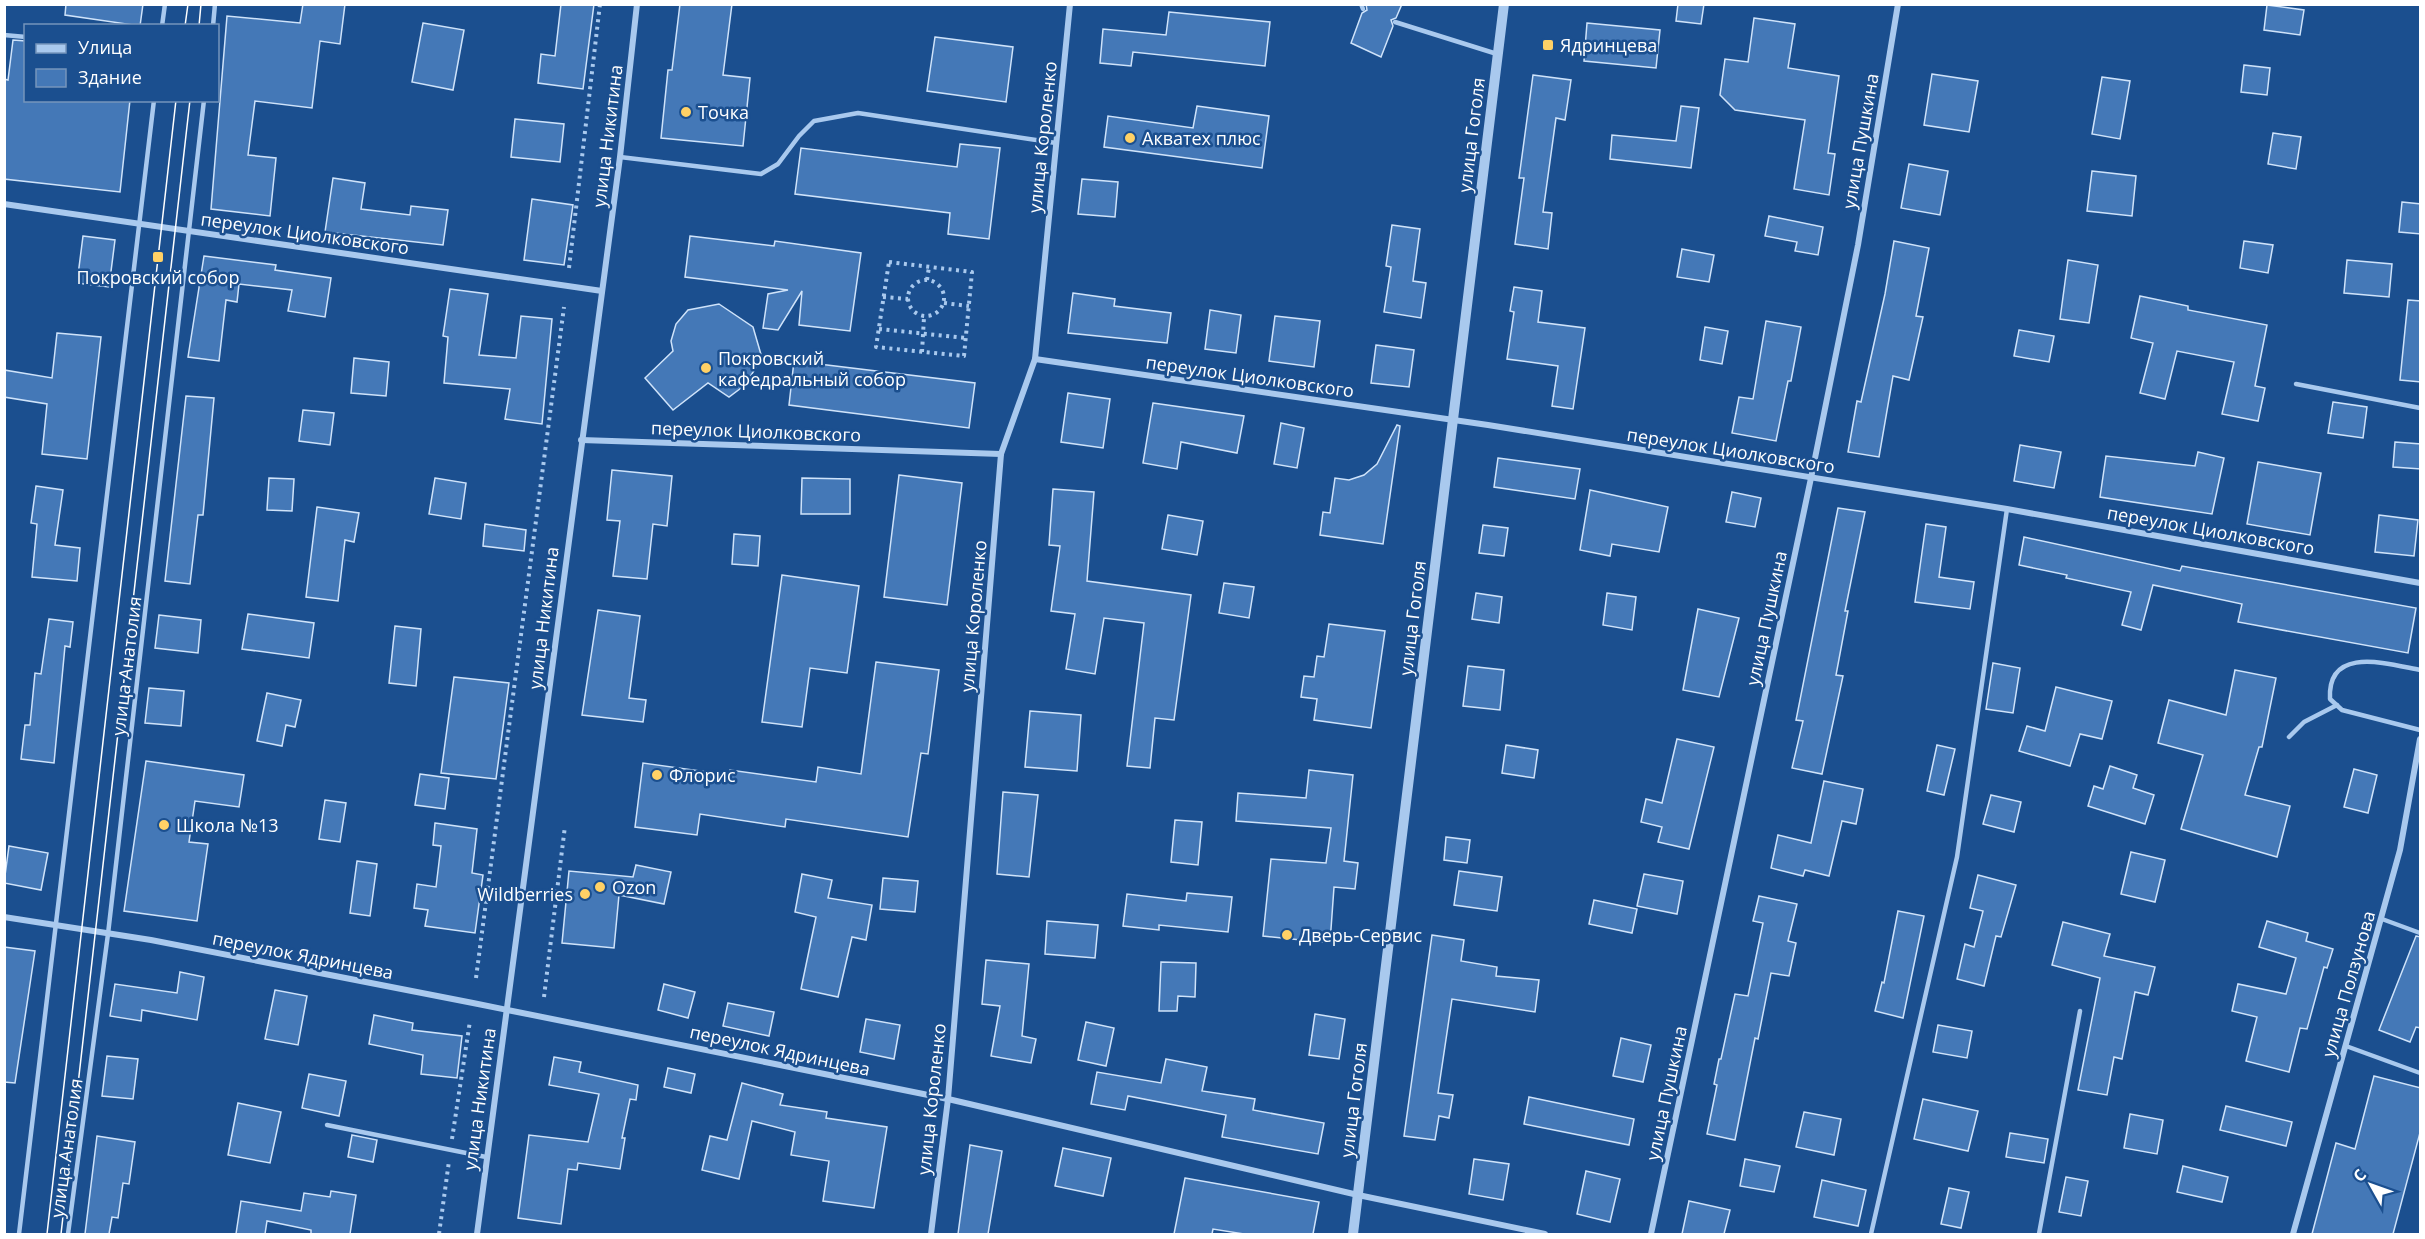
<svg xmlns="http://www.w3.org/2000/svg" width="2425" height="1239" viewBox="0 0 2425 1239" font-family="'Open Sans',sans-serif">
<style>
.building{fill:#4478b7;stroke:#cfe3fa;stroke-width:1.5}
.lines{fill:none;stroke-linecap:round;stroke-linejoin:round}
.path{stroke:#a9c9ee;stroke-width:4;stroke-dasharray:3 4.5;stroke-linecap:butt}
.service{stroke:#a9c9ee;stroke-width:4.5}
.minor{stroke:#a9c9ee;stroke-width:6}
.tertiary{stroke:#a9c9ee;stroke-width:10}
.tram{stroke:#fff;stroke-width:1.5}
.poi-dot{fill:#ffd166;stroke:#1b4f8f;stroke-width:2}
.labels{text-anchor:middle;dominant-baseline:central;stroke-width:5;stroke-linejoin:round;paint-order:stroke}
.poi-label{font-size:18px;fill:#fff;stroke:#1b4f8f;text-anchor:start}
.street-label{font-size:18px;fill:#fff;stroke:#1b4f8f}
</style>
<rect width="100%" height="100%" fill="#1b4f8f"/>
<g class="building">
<path d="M66 4H143L140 26 65 15Z"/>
<path d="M303 4H345L340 44 320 41 312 108 255 101 248 155 276 158 270 216 211 209 227 16 300 23Z"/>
<path d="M561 4H594L583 89 538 83 541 54 555 56Z"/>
<path d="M680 4H732L723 75 750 78 743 146 661 138 668 70H672Z"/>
<path d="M1366 4H1402L1396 18 1391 20 1393 26 1381 57 1351 43 1362 13 1367 10Z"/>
<path d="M1678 4H1704L1701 24 1676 21Z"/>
<path d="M2267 5 2304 10 2300 35 2264 30Z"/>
<path d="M1169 12 1270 22 1265 66 1133 52 1131 66 1100 63 1103 29 1166 35Z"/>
<path d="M1754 18 1795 24 1788 68 1839 76 1828 153 1835 154 1829 195 1794 189 1805 120 1735 110 1720 95 1725 59 1748 62Z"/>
<path d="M423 23 464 30 453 90 412 82Z"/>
<path d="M1587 23 1660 30 1656 68 1584 61Z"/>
<path d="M935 37 1013 47 1006 102 927 91Z"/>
<path d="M13 40 26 41V100H130L120 192 4 179V79L8 80Z"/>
<path d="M2244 65 2270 68 2267 95 2241 92Z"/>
<path d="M1932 74 1978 81 1969 132 1924 125Z"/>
<path d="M1533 75 1571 80 1565 120 1556 118 1543 212 1552 213 1548 249 1515 244 1524 178H1519Z"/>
<path d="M2102 77 2130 81 2120 139 2092 134Z"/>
<path d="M1197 106 1269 116 1262 168 1104 147 1108 116 1193 128Z"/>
<path d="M1681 106 1699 108 1691 168 1610 159 1612 135 1676 141Z"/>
<path d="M515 119 564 124 560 162 511 157Z"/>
<path d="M2273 133 2301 137 2296 169 2268 164Z"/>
<path d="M960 144 1000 148 989 239 948 234 950 213 795 194 801 148 957 167Z"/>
<path d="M1909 164 1948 171 1940 215 1901 208Z"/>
<path d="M2092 171 2136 176 2132 216 2087 211Z"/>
<path d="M333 178 365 183 361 209 410 215 411 206 448 210 443 245 325 232Z"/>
<path d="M1082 179 1118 182 1115 217 1078 214Z"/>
<path d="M532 199 573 205 564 265 524 260Z"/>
<path d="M2402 202 2421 204V234L2399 232Z"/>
<path d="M1769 216 1823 227 1818 255 1795 251 1797 242 1765 236Z"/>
<path d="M1392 225 1420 229 1413 281 1426 283 1421 318 1384 312 1391 267 1386 266Z"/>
<path d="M83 236 115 240 109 287 77 283Z"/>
<path d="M690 236 774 246 775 241 861 253 850 331 799 325 802 291 778 330 763 328 768 294 788 290 685 277Z"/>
<path d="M1894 241 1929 248 1916 316 1923 317 1909 380 1893 376 1879 457 1848 452 1857 401 1861 402 1885 294Z"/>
<path d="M2244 241 2273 245 2268 273 2240 268Z"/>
<path d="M1682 249 1714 255 1709 282 1677 277Z"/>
<path d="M204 256 276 265 275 270 331 278 325 317 288 311 292 290 239 284 237 302 226 300 219 361 188 357Z"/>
<path d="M2068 260 2098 265 2089 323 2060 319Z"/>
<path d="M2347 260 2392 264 2389 297 2344 293Z"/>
<path d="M1514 287 1542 291 1538 322 1585 328 1573 409 1552 406 1558 366 1507 359 1514 312 1510 311Z"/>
<path d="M450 289 488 294 479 355 516 358 521 316 552 319 542 424 505 419 510 389 444 383 448 337 443 336Z"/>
<path d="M1073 293 1115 299 1114 306 1171 313 1167 343 1068 333Z"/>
<path d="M2140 296 2188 306V310L2267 325 2255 386 2265 388 2258 421 2222 414 2234 362 2177 351 2165 399 2140 393 2153 343 2131 338Z"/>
<path d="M2408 300 2421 301V382L2400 380Z"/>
<path d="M719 304 753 327 762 358 745 385 729 397 708 383 673 410 645 378 673 351 671 341 676 324 688 310Z"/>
<path d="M1210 310 1241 315 1236 353 1205 349Z"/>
<path d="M1275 316 1320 321 1314 367 1269 361Z"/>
<path d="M1766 321 1801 327 1791 381H1788L1776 441 1732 433 1739 397 1753 399Z"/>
<path d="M1705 327 1728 331 1722 364 1700 360Z"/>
<path d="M2019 330 2054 336 2049 362 2014 356Z"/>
<path d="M57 333 101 337 87 459 42 454 47 404 4 397V370L52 378Z"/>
<path d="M1376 345 1414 350 1409 387 1371 383Z"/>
<path d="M354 358 389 362 386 396 351 393Z"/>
<path d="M794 361 975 383 969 428 789 405Z"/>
<path d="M1068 393 1110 399 1103 448 1061 442Z"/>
<path d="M186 396 214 398 203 515H198L190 584 165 581Z"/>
<path d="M2333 402 2367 407 2363 438 2328 433Z"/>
<path d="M1153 403 1244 416 1237 453 1181 442 1177 469 1143 463Z"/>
<path d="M303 410 334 413 330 445 299 441Z"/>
<path d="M1281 423 1304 428 1297 468 1274 464Z"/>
<path d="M1397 425 1400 426 1383 544 1320 535 1323 512 1330 513 1335 478 1349 480 1364 475 1377 464Z"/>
<path d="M2395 442 2421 444V469L2393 467Z"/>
<path d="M2020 445 2061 452 2054 488 2014 481Z"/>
<path d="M2198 452 2224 458 2212 514 2100 497 2106 456 2195 466Z"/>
<path d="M1498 458 1580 469 1575 499 1494 487Z"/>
<path d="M2258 462 2321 473 2310 535 2247 524Z"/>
<path d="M612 470 672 476 667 526 653 524 647 579 613 576 620 521 607 520Z"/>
<path d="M899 475 962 483 947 605 884 597Z"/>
<path d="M269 478 294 479 292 511 267 510Z"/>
<path d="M435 478 466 483 461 519 429 514Z"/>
<path d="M802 478 850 479V514H801Z"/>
<path d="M36 486 63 490 55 545 80 548 77 581 32 577 37 524 31 523Z"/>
<path d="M1053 489 1094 492 1087 581 1191 595 1174 720 1155 718 1150 768 1127 766 1144 623 1104 618 1095 674 1066 669 1075 614 1051 611 1060 546 1049 545Z"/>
<path d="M1590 490 1668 507 1659 552 1612 544 1610 556 1580 550Z"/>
<path d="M1732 492 1761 498 1755 527 1726 522Z"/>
<path d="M317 507 359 513 354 542 345 540 338 601 306 597Z"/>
<path d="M1838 508 1865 512 1845 611H1848L1836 675 1843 676 1822 774 1792 768 1803 721 1796 720Z"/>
<path d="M1168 515 1203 521 1197 555 1162 549Z"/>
<path d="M2379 515 2418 520 2414 556 2375 552Z"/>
<path d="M485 524 526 530 524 551 483 546Z"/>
<path d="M1926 524 1946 527 1939 577 1974 582 1970 609 1915 602Z"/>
<path d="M1483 525 1508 528 1504 556 1479 553Z"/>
<path d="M734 534 760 536 758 566 732 564Z"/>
<path d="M2024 537 2180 571 2182 566 2416 608 2408 653 2238 622 2242 604 2153 585 2141 630 2122 625 2131 592 2066 578 2067 575 2019 565Z"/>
<path d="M782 575 859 586 847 673 810 668 802 727 762 722Z"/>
<path d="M1224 583 1254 587 1249 618 1219 613Z"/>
<path d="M1476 593 1502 597 1499 623 1472 619Z"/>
<path d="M1607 593 1636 597 1632 630 1603 625Z"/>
<path d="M1698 609 1739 618 1719 697 1683 690Z"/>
<path d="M598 610 640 616 629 698 646 700 643 722 582 715Z"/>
<path d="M248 614 314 623 309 658 242 649Z"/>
<path d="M159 615 201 620 198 653 155 648Z"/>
<path d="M49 619 73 622 70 647 65 646 54 763 21 759 25 725H30L35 673 41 674Z"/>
<path d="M1329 624 1385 631 1371 728 1314 720 1317 699 1301 697 1304 676 1314 677 1317 656 1324 657Z"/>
<path d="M395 626 421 629 416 686 389 683Z"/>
<path d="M876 662 939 670 928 754 921 753 908 837 786 819 785 827 700 814 697 835 635 827 643 763 729 775 730 770 816 782 818 767 861 774Z"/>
<path d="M1993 663 2020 668 2013 713 1986 709Z"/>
<path d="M1468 666 1504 670 1500 710 1463 706Z"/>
<path d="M2235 670 2276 678 2262 747H2259L2245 795 2290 806 2277 857 2181 829 2203 755 2158 743 2169 700 2226 715Z"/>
<path d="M454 677 509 683 496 779 441 773Z"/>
<path d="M2056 687 2112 701 2102 739 2080 734 2070 766 2019 751 2027 726 2045 731Z"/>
<path d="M149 688 184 691 181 726 145 723Z"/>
<path d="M267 693 301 700 295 727 286 725 282 746 257 741Z"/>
<path d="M1030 711 1081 715 1077 771 1025 767Z"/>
<path d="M1677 739 1714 747 1689 849 1658 842 1662 827 1641 822 1646 799 1662 803Z"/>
<path d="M1506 745 1538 750 1534 778 1502 773Z"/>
<path d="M1937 745 1955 749 1944 795 1927 791Z"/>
<path d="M146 761 244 775 239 807 195 801 189 842 208 844 197 921 124 911Z"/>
<path d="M2110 766 2137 775 2133 788 2154 795 2145 824 2088 806 2094 786 2103 789Z"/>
<path d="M2354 769 2377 775 2368 813 2344 807Z"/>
<path d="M1309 770 1353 775 1344 861 1358 863 1355 889 1334 887 1330 943 1263 936 1271 859 1326 863 1331 828 1236 821 1238 793 1306 798Z"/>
<path d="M420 774 449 778 445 809 415 805Z"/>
<path d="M1824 781 1863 789 1856 824 1842 821 1829 876 1805 870 1803 876 1771 868 1778 835 1811 843Z"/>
<path d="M1003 792 1038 795 1029 877 997 874Z"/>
<path d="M1991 795 2021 802 2014 832 1983 824Z"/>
<path d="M325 800 346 803 340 842 319 839Z"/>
<path d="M1175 820 1202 822 1198 865 1171 862Z"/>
<path d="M435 823 477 829 472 873 483 875 475 933 425 926 428 910 414 908 417 884 436 887 441 846 433 845Z"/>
<path d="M1446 837 1470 840 1467 863 1444 860Z"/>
<path d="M9 846 48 853 41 890 4 883Z"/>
<path d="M2131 852 2165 860 2155 902 2121 894Z"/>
<path d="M357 861 377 864 370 916 350 913Z"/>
<path d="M636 865 671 872 664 904 619 895 614 948 562 943 569 871 633 877Z"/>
<path d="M1459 871 1502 877 1497 911 1454 905Z"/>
<path d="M802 874 832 880 828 898 872 905 866 940 852 937 838 997 801 989 816 917 795 912Z"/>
<path d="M1644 874 1683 881 1677 914 1637 906Z"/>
<path d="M1978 875 2016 885 2001 937 1996 936 1984 986 1957 979 1965 944 1974 947 1983 911 1970 908Z"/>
<path d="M883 878 918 881 915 912 880 909Z"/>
<path d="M1187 893 1232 897 1228 932 1159 925V930L1123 926 1127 894 1186 901Z"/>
<path d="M1759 896 1797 904 1788 941 1796 943 1789 976 1771 973 1758 1039 1755 1038 1735 1140 1707 1134 1717 1085 1714 1084 1719 1059H1721L1735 994 1748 996 1763 923 1753 921Z"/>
<path d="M1594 900 1637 909 1632 933 1589 924Z"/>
<path d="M1898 911 1924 916 1903 1018 1875 1011 1882 982 1884 983Z"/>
<path d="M1047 921 1098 925 1095 958 1045 954Z"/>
<path d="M2267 921 2308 933 2306 941 2333 949 2327 968 2324 967 2307 1029 2300 1028 2289 1072 2246 1061 2257 1017 2232 1011 2238 984 2286 994 2296 958 2259 947Z"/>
<path d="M2063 922 2110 934 2104 956 2155 967 2148 995 2135 992 2122 1059 2114 1057 2107 1095 2078 1090 2100 978 2052 965Z"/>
<path d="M1432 935 1464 940 1461 961 1497 967 1496 976 1539 980 1535 1012 1452 999 1438 1093 1453 1095 1449 1118 1439 1116 1435 1140 1404 1136Z"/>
<path d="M2416 936 2421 937V1028L2416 1027 2410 1042 2379 1030Z"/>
<path d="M4 947 35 951 15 1083 4 1082Z"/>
<path d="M986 960 1029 964 1022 1036 1036 1039 1031 1063 991 1056 1000 1006 982 1004Z"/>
<path d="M1161 962 1196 963 1195 997 1178 996 1177 1011H1159Z"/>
<path d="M180 972 204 977 197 1020 142 1010 141 1021 110 1016 115 984 177 993Z"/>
<path d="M664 984 695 992 688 1018 658 1010Z"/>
<path d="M275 990 307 996 298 1045 265 1039Z"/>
<path d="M728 1003 774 1012 769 1036 723 1026Z"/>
<path d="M1315 1014 1345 1019 1339 1059 1309 1055Z"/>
<path d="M374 1015 413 1023 412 1030 462 1036 457 1078 421 1074 423 1055 369 1044Z"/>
<path d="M866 1019 900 1025 894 1059 860 1052Z"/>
<path d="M1086 1022 1114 1028 1106 1066 1078 1060Z"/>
<path d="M1938 1025 1972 1031 1967 1058 1933 1052Z"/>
<path d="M1621 1038 1651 1045 1643 1082 1613 1076Z"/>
<path d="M107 1056 138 1059 133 1099 102 1096Z"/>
<path d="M554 1057 581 1062 579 1072 638 1085 636 1100 630 1099 622 1138H625L620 1169 578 1163 577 1170 568 1169 561 1224 518 1218 529 1135 588 1142 599 1094 549 1085Z"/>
<path d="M1166 1059 1207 1067 1202 1091 1255 1099 1253 1110 1324 1123 1318 1154 1222 1137 1226 1115 1128 1096 1125 1110 1091 1104 1097 1072 1161 1083Z"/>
<path d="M668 1068 695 1074 691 1093 664 1087Z"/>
<path d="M309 1074 346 1081 339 1116 302 1108Z"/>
<path d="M2374 1076 2421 1088V1129L2393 1234H2312L2336 1143 2355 1149Z"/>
<path d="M742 1083 783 1094 780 1105 827 1112 826 1118 887 1127 874 1208 823 1201 829 1161 791 1155 795 1132 752 1121 739 1179 702 1170 710 1136 727 1140Z"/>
<path d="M1529 1097 1634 1119 1629 1145 1524 1124Z"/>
<path d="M1923 1099 1978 1111 1968 1151 1914 1139Z"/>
<path d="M238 1103 281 1112 270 1163 228 1155Z"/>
<path d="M2226 1106 2292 1122 2286 1146 2220 1130Z"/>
<path d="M1804 1112 1841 1119 1834 1155 1796 1147Z"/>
<path d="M2130 1114 2163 1120 2157 1154 2124 1148Z"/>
<path d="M2010 1133 2048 1139 2044 1163 2006 1157Z"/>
<path d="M352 1135 377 1140 373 1162 348 1157Z"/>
<path d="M97 1136 135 1142 129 1184 123 1183 118 1218 112 1217 109 1234H85Z"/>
<path d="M970 1145 1002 1151 988 1234H958Z"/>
<path d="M1063 1148 1111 1158 1103 1196 1055 1186Z"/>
<path d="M1474 1159 1509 1164 1503 1200 1469 1194Z"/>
<path d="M1745 1159 1780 1166 1774 1192 1740 1186Z"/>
<path d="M2183 1166 2228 1177 2222 1202 2177 1192Z"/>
<path d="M1586 1171 1620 1179 1610 1222 1577 1214Z"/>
<path d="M2066 1177 2088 1181 2081 1216 2059 1212Z"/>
<path d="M1185 1178 1319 1202 1313 1234H1244L1213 1229 1212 1234H1174Z"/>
<path d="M1822 1180 1866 1190 1858 1226 1814 1217Z"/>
<path d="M1949 1188 1969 1192 1961 1228 1941 1224Z"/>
<path d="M331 1191 356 1195 350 1234H311V1230L267 1221 265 1234H236L241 1201 301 1211 304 1193 330 1197Z"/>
<path d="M1689 1201 1730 1210 1724 1234H1682Z"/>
</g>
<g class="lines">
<g class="path">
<path d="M889 262 972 272 964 356 876 347Z"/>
<path d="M569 268 600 4"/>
<circle cx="926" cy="298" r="18"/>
<path d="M927 280 929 267"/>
<path d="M883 297 908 299"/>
<path d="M944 303 969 306"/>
<path d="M879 329 966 338"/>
<path d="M922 352 924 317"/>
<path d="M476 978 564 307"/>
<path d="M544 997 565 826"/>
<path d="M452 1139 470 1021"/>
<path d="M439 1234 449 1161"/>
</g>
<g class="service">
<path d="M1361 4 1363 9"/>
<path d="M1395 22 1497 54"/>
<path d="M162 26 165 4"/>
<path d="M213 26 215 4"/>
<path d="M4 35 26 37"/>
<path d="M620 157 761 174 778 164 799 136 814 121 858 113 1056 143"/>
<path d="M2296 384 2420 408"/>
<path d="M2420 670C2388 664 2327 645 2330 699L2342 710 2420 730"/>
<path d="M2289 737 2304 722 2337 705"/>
<path d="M2382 919 2420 933"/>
<path d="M2346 1046 2420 1073"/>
<path d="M327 1125 486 1157"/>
<path d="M19 1234 154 100"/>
<path d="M68 1234 108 934 204 100"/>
<path d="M1871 1234 1957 857 2007 509"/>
<path d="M2039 1234 2080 1011"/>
</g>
<g class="minor">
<path d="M4 204 602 291"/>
<path d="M1035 359 1488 425 2007 509 2420 583"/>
<path d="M581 440 1001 454"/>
<path d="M4 917 151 940 473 1003 948 1099 1358 1195 1545 1234"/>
<path d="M477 1234 620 157 637 4"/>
<path d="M931 1234 948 1099 1001 454 1035 359 1070 4"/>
<path d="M1651 1234 1811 478 1858 245 1898 4"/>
<path d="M2293 1234 2400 850 2420 739"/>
</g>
<path class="tertiary" d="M1353 1234 1504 4"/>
<g class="tram">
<path d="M185 26 188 4"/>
<path d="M199 26 201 4"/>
<path d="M47 1234 176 100"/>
<path d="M61 1234 190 100"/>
</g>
</g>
<g class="poi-dot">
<rect x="1542" y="39" width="12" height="12" rx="3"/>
<circle cx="686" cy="112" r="6"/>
<circle cx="1130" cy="138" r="6"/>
<rect x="152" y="251" width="12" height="12" rx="3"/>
<circle cx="706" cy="368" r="6"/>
<circle cx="657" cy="775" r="6"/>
<circle cx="164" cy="825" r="6"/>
<circle cx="600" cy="887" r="6"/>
<circle cx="585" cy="894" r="6"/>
<circle cx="1287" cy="935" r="6"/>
</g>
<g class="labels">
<g class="poi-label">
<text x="1560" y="45">Ядринцева</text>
<text x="698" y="112">Точка</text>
<text x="1142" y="138">Акватех плюс</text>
<text x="158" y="277" text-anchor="middle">Покровский собор</text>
<text x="718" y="358">Покровский<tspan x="718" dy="21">кафедральный собор</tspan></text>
<text x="669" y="775">Флорис</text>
<text x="176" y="825">Школа №13</text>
<text x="612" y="887">Ozon</text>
<text x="573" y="894" text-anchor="end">Wildberries</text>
<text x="1299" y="935">Дверь-Сервис</text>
</g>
<g class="street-label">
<text transform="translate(1471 135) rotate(-83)">улица Гоголя</text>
<text transform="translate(607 136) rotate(-83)">улица Никитина</text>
<text transform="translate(1042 137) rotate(-84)">улица Короленко</text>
<text transform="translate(1860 141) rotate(-80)">улица Пушкина</text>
<text transform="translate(305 233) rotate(8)">переулок Циолковского</text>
<text transform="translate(1250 376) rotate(8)">переулок Циолковского</text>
<text transform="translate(756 431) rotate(2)">переулок Циолковского</text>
<text transform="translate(1731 450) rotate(9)">переулок Циолковского</text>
<text transform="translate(2211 530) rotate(10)">переулок Циолковского</text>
<text transform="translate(973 616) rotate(-85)">улица Короленко</text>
<text transform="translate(543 618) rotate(-83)">улица Никитина</text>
<text transform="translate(1412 618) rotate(-83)">улица Гоголя</text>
<text transform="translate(1766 618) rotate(-78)">улица Пушкина</text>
<text transform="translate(126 666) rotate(-83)">улица Анатолия</text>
<text transform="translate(303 955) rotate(11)">переулок Ядринцева</text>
<text transform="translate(2348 984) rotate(-74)">улица Ползунова</text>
<text transform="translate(780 1050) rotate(12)">переулок Ядринцева</text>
<text transform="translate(1666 1093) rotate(-78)">улица Пушкина</text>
<text transform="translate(479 1099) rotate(-82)">улица Никитина</text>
<text transform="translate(931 1099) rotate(-84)">улица Короленко</text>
<text transform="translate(1353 1100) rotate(-83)">улица Гоголя</text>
<text transform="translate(66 1148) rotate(-82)">улица Анатолия</text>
</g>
</g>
<rect width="2425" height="1239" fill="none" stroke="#ffffff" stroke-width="12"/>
<rect x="24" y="24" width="195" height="78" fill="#1b4f8f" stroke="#7695bc" stroke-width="1.5"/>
<rect x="36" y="44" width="30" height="9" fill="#a9c9ee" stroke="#7695bc" stroke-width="1.5"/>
<text x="78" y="54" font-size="18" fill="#ffffff">Улица</text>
<rect x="36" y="69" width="30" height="18" fill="#4478b7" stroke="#7695bc" stroke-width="1.5"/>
<text x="78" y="84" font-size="18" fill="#ffffff">Здание</text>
<g transform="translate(2371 1185) rotate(310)" stroke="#1b4f8f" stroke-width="4.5" paint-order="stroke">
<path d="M0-4.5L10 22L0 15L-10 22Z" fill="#ffffff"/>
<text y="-9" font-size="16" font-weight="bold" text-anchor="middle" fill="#ffffff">С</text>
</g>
</svg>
